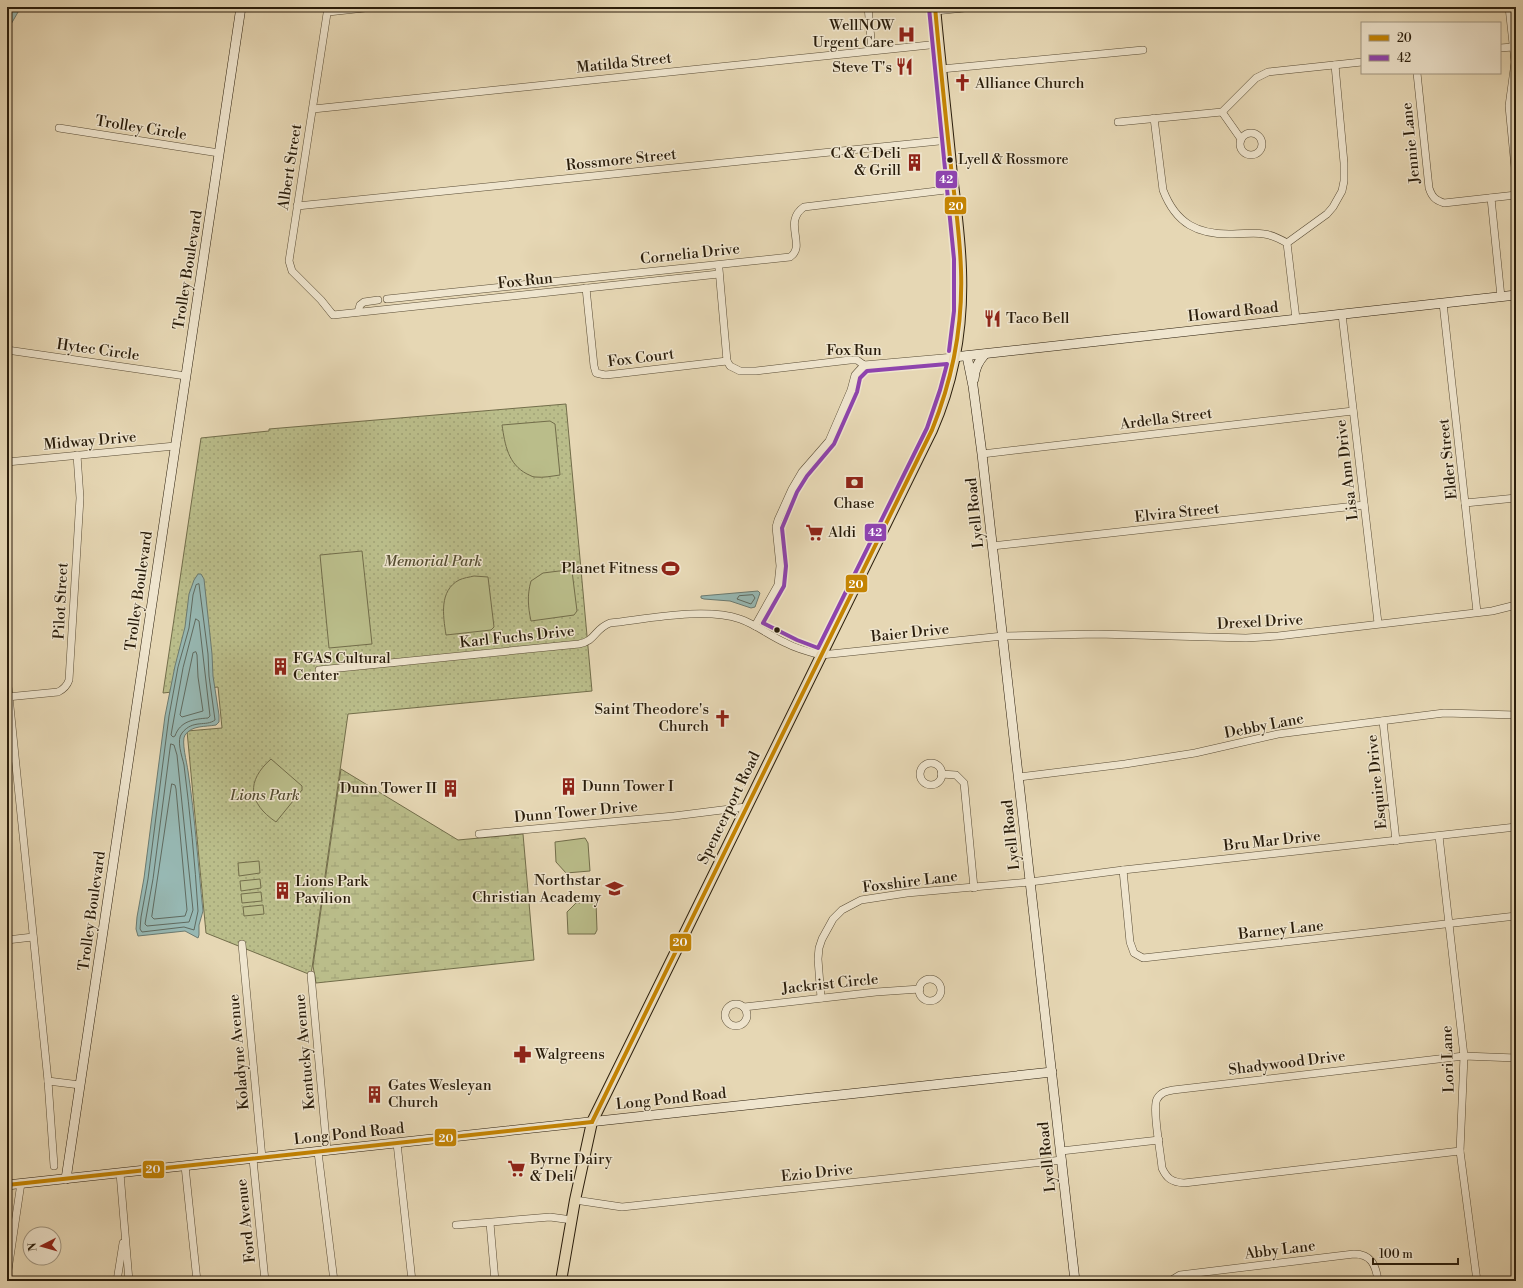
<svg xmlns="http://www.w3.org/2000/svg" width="1523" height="1288" viewBox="0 0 1523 1288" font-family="'Libre Bodoni',serif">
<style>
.green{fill:url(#green-dots);stroke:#726d4a}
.wetland{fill:url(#wetland-marsh);stroke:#726d4a}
.pitch{fill:#babd8a;stroke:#726d4a}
.water{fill:#97b8b3;stroke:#6b7a70}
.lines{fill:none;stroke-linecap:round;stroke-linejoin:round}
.shore{stroke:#606a5f;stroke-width:1}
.street-casing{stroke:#594c35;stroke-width:8}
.secondary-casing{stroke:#2a1d0b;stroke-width:10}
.primary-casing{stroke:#2a1d0b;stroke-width:12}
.street{stroke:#efe5ce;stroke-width:7}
.secondary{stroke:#efe5ce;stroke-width:9}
.primary{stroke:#e6d7b4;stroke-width:10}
.bus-1-casing{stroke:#efe5ce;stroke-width:7}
.bus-2-casing{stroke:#efe5ce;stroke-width:7}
.bus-1{stroke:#c48403;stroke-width:4}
.bus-2{stroke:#8e44ad;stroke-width:4}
.bus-dot{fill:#2a1d0b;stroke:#efe5ce;stroke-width:1.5}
.labels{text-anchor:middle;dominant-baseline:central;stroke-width:3;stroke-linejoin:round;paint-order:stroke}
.bus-label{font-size:14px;fill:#2a1d0b;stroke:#efe5ce;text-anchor:start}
.poi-label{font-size:15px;fill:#2a1d0b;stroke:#efe5ce;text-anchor:start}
.street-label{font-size:15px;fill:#2a1d0b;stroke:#efe5ce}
.park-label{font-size:15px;font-style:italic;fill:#554d31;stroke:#efe5ce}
.line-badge{stroke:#efe5ce;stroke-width:1.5}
.badge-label{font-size:11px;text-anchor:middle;font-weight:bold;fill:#fff}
</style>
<defs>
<pattern id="green-dots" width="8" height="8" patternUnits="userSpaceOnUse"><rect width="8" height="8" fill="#babd8a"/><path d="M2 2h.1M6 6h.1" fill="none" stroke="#a0a276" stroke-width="1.8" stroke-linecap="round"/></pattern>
<pattern id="wetland-marsh" width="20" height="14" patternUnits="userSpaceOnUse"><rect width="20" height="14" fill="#babd8a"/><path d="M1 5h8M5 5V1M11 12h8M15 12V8" fill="none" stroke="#a0a276"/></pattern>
</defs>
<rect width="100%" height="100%" fill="#e6d7b4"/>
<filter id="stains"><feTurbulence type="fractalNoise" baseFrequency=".005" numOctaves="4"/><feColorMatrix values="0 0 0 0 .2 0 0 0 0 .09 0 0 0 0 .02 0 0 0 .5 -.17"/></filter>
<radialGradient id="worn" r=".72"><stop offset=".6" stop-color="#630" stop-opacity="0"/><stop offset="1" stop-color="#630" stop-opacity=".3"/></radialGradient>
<path class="green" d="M566 404 592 691 348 714 311 975 206 933 187 731 222 728 218 687 163 693 201 438 269 431V429Z"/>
<path class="wetland" d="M341 769 458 840 523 834 534 960 316 983 313 966Z"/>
<g class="pitch">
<path d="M550 421 555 424 560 475C552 476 544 478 535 477 532 477 530 475 527 474 508 464 505 445 502 425Z"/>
<path d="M362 551 372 644 329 648 320 555Z"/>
<path d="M559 571H572L577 611 574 615 531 621C528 607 527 595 531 581L543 573Z"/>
<path d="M474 576 488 577 494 627 491 630 446 635C443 615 439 591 459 580 463 578 470 577 474 576Z"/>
<path d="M271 759 302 786V790L276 822C248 803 246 781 271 759Z"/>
<path d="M585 838 588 843 590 871 566 873 556 862 555 842Z"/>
<path d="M259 861 260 873 239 876 238 863Z"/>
<path d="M260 879 261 888 241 891 240 881Z"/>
<path d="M261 892 262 901 242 903 241 894Z"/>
<path d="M596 902 597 930 595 934H568L567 912 576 903Z"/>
<path d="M263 905 264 914 244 916 243 907Z"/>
</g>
<g class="water">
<path d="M7 7H21L7 31Z"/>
<path d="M198 574H201L204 579 212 654 213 676 219 715V722L216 725C205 727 192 725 185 735 181 741 187 763 188 771 195 817 198 864 203 911L199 925V935L198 938 185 931 138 936 136 929 137 917 144 878 165 716 175 666 185 627 189 594 194 580Z"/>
<path d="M758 591 760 593 755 607 751 608 730 601 704 599 701 598V596Z"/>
</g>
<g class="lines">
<g class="shore">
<path d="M199 584 208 654 209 676 215 720C206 727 193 719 182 733 176 740 182 756 184 765 190 813 195 862 198 911L194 930 184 927 142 932 140 929 141 917 148 879 169 716 178 667 189 628 193 595 196 585Z"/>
<path d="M753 595 755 598 751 604 737 599 739 596Z"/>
<path d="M196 619 199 621 210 716 208 718C194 719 180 721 175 736L173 737 171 735 183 668Z"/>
<path d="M196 652 197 655 198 677 203 711 182 717 180 715 193 653Z"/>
<path d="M171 744 174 745 177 755 193 910 189 922 147 926 145 924 146 918 153 879Z"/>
<path d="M172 784 175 785 176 789 187 910 185 916 154 919 152 917Z"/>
</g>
<defs>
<g id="street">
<path d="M328 7 289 261 292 271 321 300 333 315 719 274"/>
<path d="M868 7 872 50"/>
<path d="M1509 7 1515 62 1509 106 1516 178"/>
<path d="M935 11 974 7"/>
<path d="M328 12 374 7"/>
<path d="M1500 48 1513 47"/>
<path d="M941 69 1143 50"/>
<path d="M1417 73 1429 188C1432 197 1435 200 1444 203L1516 195"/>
<path d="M313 109 939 44"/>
<path d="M1222 112 1241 139"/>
<path d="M1154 118 1163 190C1176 224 1198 235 1233 234 1244 234 1254 232 1264 234 1273 235 1280 239 1287 243"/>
<path d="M1118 122 1222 112 1256 78 1268 72 1362 62"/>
<path d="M59 128 219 153"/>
<circle cx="1251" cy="144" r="11"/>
<path d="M1491 198 1501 297"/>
<path d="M297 206 949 140"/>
<path d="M719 269 727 361 730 366 740 371H756L850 360H857L864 365 954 357"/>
<path d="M586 288 594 366 596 373 605 375 615 374 727 361"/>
<path d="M387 299 790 257C807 246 782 222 804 207L954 189"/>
<path d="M1443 303 1477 612"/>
<path d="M358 312 360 305 364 302 378 300"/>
<path d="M1342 314 1378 623"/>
<path d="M1296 319 1287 243 1327 214 1333 207 1342 191 1344 181V163L1335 65"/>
<path d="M7 350 186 376"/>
<path d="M982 454 1353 411"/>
<path d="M7 462 175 446"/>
<path d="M1465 503 1516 498"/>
<path d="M992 546 1364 505"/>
<path d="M755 626 778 585 780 566 776 527 778 520 792 489 802 472 829 441 851 390 855 375 864 365"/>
<path d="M319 670 579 644C596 641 594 629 610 623 647 619 705 607 740 619 757 625 770 636 786 643 797 649 809 652 821 655L1003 636 1097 634 1246 638 1278 636 1492 611 1516 605"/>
<path d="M7 677 48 1081 54 1166"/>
<path d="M7 697 58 692C64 689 67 686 69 680L80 498 77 455"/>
<path d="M1383 721 1396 841"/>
<circle cx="931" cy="774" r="11"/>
<path d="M941 774 956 775 964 783 974 888"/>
<path d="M1019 777 1125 764 1195 753 1278 734 1444 713 1516 715"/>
<path d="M479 834 674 816 746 807"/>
<path d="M1439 836 1464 1056 1460 1151 1477 1281"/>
<path d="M1123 870 1130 942 1134 953 1143 958 1516 916"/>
<path d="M7 940 33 937"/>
<path d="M242 944 262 1158"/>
<path d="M311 975 327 1151"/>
<circle cx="930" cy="990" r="11"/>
<path d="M821 998 818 959 819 948 822 939 833 919 842 910 861 900 907 893 1030 882 1123 870 1516 827"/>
<circle cx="736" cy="1015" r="11"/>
<path d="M744 1007 876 992 920 989"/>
<path d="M48 1081 80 1085"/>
<path d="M397 1143 412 1281"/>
<path d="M1061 1151 1159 1140"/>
<path d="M1460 1151 1184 1183C1172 1182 1167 1179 1162 1168 1161 1155 1152 1108 1157 1099 1161 1092 1167 1091 1173 1090L1464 1056 1516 1058"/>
<path d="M318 1152 334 1281"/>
<path d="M253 1159 265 1281"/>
<path d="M185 1166 197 1281"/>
<path d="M120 1173 129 1281"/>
<path d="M575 1200 622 1207 1062 1160"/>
<path d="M490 1223 495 1281"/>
<path d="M456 1225 550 1217 572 1220"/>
<path d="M7 1277 21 1183"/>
<path d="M117 1281 123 1243"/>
<path d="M1170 1281 1180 1275 1354 1254C1371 1254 1376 1265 1378 1281"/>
</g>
<g id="secondary">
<path d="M967 356 973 386 982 454 1075 1281"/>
<path d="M954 357 1516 295"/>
<path d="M974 379C975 368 978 362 985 354"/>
<path d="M66 1179 241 7"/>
<path d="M7 1185 1052 1072"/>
</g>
<path id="primary" d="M561 1281 575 1200 592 1122 932 430C954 380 963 325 961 270 960 239 956 207 952 176 947 120 940 63 935 7"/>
</defs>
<use href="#street" class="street-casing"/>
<use href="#secondary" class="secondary-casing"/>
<use href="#primary" class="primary-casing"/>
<use href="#street" class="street"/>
<use href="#secondary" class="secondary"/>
<use href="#primary" class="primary"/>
<defs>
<g id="bus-1">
<path d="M592 1122 932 430C953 378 963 326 961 270 960 239 956 207 952 176 946 120 940 63 935 7"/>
<path d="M7 1185 592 1122"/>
</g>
<g id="bus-2">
<path d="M929 8 954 259V311L949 351"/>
<path d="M947 364 940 390 927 428 818 648 797 640 763 623 784 586 786 566 782 528 797 492 807 476 834 444 857 392 860 378 867 371Z"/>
</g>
</defs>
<use href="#bus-1" class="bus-1-casing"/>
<use href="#bus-2" class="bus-2-casing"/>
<use href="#bus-1" class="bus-1"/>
<use href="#bus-2" class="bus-2"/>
</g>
<defs>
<symbol id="hospital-bare" viewBox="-9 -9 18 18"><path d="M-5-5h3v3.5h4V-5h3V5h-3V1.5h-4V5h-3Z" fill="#8f2418" stroke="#efe5ce" stroke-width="2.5" paint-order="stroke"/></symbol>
<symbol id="restaurant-bare" viewBox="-9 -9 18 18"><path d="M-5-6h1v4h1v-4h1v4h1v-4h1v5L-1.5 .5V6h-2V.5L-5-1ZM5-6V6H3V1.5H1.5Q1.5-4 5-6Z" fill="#8f2418" stroke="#efe5ce" stroke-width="2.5" paint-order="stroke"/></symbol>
<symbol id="church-bare" viewBox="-9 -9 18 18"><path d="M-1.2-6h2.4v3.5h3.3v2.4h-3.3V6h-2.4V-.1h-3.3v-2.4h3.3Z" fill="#8f2418" stroke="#efe5ce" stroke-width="2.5" paint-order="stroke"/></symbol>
<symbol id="building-bare" viewBox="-9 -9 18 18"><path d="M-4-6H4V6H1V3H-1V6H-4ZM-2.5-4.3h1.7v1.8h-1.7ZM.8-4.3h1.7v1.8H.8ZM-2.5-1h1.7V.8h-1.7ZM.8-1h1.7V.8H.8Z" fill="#8f2418" stroke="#efe5ce" stroke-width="2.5" paint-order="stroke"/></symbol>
<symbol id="bank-bare" viewBox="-9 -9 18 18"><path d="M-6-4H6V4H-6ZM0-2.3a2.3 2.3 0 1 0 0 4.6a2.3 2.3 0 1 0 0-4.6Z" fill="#8f2418" stroke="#efe5ce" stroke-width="2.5" paint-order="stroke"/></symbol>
<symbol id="supermarket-bare" viewBox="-9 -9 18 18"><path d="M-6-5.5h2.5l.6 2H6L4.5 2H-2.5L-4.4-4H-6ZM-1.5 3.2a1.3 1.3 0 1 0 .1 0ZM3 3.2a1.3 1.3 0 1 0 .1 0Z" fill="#8f2418" stroke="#efe5ce" stroke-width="2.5" paint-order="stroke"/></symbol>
<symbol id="stadium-bare" viewBox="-9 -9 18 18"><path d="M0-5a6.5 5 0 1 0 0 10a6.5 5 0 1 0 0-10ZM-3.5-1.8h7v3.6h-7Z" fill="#8f2418" stroke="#efe5ce" stroke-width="2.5" paint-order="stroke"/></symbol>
<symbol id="school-bare" viewBox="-9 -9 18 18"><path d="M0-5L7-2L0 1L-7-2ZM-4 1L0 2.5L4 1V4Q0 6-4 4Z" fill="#8f2418" stroke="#efe5ce" stroke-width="2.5" paint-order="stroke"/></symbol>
<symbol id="pharmacy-bare" viewBox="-9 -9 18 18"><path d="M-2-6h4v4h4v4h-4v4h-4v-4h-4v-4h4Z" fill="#8f2418" stroke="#efe5ce" stroke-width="2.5" paint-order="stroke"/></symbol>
</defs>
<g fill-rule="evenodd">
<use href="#hospital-bare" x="894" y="22" width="25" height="25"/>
<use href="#restaurant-bare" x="892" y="54" width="25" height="25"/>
<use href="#church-bare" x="950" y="70" width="25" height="25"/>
<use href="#building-bare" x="902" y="150" width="25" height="25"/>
<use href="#restaurant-bare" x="980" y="306" width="25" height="25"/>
<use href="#bank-bare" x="842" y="470" width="25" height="25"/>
<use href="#supermarket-bare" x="802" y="520" width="25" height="25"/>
<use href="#stadium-bare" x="658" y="556" width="25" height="25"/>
<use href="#building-bare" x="268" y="654" width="25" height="25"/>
<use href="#church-bare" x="710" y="706" width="25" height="25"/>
<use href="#building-bare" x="556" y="774" width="25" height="25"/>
<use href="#building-bare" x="438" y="776" width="25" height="25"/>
<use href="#school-bare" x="602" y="876" width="25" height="25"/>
<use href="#building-bare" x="270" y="878" width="25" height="25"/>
<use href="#pharmacy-bare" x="510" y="1042" width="25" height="25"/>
<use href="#building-bare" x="362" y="1082" width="25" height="25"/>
<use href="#supermarket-bare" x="504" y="1156" width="25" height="25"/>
</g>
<g class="bus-dot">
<circle cx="950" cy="160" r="3.5"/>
<circle cx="777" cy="630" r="3.5"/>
</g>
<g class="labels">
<g class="bus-label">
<text x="958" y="160">Lyell &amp; Rossmore</text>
</g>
<g class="poi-label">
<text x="894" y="25" text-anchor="end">WellNOW<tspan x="894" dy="17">Urgent Care</tspan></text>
<text x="892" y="67" text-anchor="end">Steve T's</text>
<text x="975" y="83">Alliance Church</text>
<text x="901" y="153" text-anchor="end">C &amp; C Deli<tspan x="901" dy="17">&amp; Grill</tspan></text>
<text x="1006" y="318">Taco Bell</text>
<text x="854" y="503" text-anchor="middle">Chase</text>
<text x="828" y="532">Aldi</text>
<text x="658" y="568" text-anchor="end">Planet Fitness</text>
<text x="293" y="658">FGAS Cultural<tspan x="293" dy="17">Center</tspan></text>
<text x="709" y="709" text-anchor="end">Saint Theodore's<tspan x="709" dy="17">Church</tspan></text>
<text x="582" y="786">Dunn Tower I</text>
<text x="437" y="788" text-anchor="end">Dunn Tower II</text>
<text x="601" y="880" text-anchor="end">Northstar<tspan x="601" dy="17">Christian Academy</tspan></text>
<text x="295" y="881">Lions Park<tspan x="295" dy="17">Pavilion</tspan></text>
<text x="535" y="1054">Walgreens</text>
<text x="388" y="1085">Gates Wesleyan<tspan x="388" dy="17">Church</tspan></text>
<text x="530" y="1159">Byrne Dairy<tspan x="530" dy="17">&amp; Deli</tspan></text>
</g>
<g class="street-label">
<text transform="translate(624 63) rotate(-6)">Matilda Street</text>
<text transform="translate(141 128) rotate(9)">Trolley Circle</text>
<text transform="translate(1411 143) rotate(-96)">Jennie Lane</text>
<text transform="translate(621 160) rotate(-6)">Rossmore Street</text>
<text transform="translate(290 167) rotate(-81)">Albert Street</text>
<text transform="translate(690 254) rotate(-6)">Cornelia Drive</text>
<text transform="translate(188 270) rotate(-81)">Trolley Boulevard</text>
<text transform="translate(525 281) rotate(-6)">Fox Run</text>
<text transform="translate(1233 312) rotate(-6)">Howard Road</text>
<text transform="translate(98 350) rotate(8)">Hytec Circle</text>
<text x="854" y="350">Fox Run</text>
<text transform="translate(641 358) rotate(-7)">Fox Court</text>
<text transform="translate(1166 419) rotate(-7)">Ardella Street</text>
<text transform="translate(90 441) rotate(-5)">Midway Drive</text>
<text transform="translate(1448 459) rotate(-96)">Elder Street</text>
<text transform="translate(1347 470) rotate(-97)">Lisa Ann Drive</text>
<text transform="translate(975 513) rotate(-96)">Lyell Road</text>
<text transform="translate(1177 513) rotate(-6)">Elvira Street</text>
<text transform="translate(139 591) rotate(-82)">Trolley Boulevard</text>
<text transform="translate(61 601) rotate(-87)">Pilot Street</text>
<text transform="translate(1260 622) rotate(-3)">Drexel Drive</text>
<text transform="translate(910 633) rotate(-6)">Baier Drive</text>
<text transform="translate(517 637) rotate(-6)">Karl Fuchs Drive</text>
<text transform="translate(1264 726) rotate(-11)">Debby Lane</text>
<text transform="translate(1377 782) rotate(-96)">Esquire Drive</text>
<text transform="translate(729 808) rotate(-64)">Spencerport Road</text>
<text transform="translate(576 812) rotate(-5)">Dunn Tower Drive</text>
<text transform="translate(1011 835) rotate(-96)">Lyell Road</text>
<text transform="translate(1272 841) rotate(-6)">Bru Mar Drive</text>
<text transform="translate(910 882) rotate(-7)">Foxshire Lane</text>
<text transform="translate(92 911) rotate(-82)">Trolley Boulevard</text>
<text transform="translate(1281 930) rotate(-6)">Barney Lane</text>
<text transform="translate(830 984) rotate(-6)">Jackrist Circle</text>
<text transform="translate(239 1052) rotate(-95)">Koladyne Avenue</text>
<text transform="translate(305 1052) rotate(-95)">Kentucky Avenue</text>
<text transform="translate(1448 1059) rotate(-92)">Lori Lane</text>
<text transform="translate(1287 1063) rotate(-7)">Shadywood Drive</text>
<text transform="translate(671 1099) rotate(-6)">Long Pond Road</text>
<text transform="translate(349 1134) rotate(-6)">Long Pond Road</text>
<text transform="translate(1047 1157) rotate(-96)">Lyell Road</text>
<text transform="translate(817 1173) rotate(-6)">Ezio Drive</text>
<text transform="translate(246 1221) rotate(-96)">Ford Avenue</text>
<text transform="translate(1280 1250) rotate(-7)">Abby Lane</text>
</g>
<g class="park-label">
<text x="433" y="561">Memorial Park</text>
<text x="265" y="795">Lions Park</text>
</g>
</g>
<g class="line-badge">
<rect x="935" y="170" width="23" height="19" rx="4" fill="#8e44ad"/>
<rect x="944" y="196" width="23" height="19" rx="4" fill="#c48403"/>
<rect x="864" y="523" width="23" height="19" rx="4" fill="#8e44ad"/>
<rect x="845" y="574" width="23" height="19" rx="4" fill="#c48403"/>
<rect x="669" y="933" width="23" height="19" rx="4" fill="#c48403"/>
<rect x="434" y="1128" width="23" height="19" rx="4" fill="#c48403"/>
<rect x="142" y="1160" width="23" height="19" rx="4" fill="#c48403"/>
</g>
<g class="badge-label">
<text x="946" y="183">42</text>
<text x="956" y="210">20</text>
<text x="875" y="536">42</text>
<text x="856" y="588">20</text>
<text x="680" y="946">20</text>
<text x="446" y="1142">20</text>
<text x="153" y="1173">20</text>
</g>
<rect width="1523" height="1288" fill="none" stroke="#e6d7b4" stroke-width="24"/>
<rect x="8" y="8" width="1507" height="1272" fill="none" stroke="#2a1d0b" stroke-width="2"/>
<rect x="12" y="12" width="1499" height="1264" fill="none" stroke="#2a1d0b"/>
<rect x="1361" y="22" width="140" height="52" fill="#efe5ce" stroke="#a09580"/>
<rect x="1369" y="35" width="20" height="6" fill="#c48403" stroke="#a09580"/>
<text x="1397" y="42" font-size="12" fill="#2a1d0b">20</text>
<rect x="1369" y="55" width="20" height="6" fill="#8e44ad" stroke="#a09580"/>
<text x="1397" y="62" font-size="12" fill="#2a1d0b">42</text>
<g transform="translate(42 1246) rotate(264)"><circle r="19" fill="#efe5ce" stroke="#a09580"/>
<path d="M0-3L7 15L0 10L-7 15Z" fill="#8f2418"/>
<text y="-6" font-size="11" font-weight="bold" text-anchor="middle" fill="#2a1d0b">N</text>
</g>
<path d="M1373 1258v6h85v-6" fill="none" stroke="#2a1d0b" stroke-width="2"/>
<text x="1379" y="1258" font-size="12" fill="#2a1d0b" stroke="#efe5ce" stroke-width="3" paint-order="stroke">100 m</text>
<rect width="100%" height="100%" filter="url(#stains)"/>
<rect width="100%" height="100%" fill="url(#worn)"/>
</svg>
